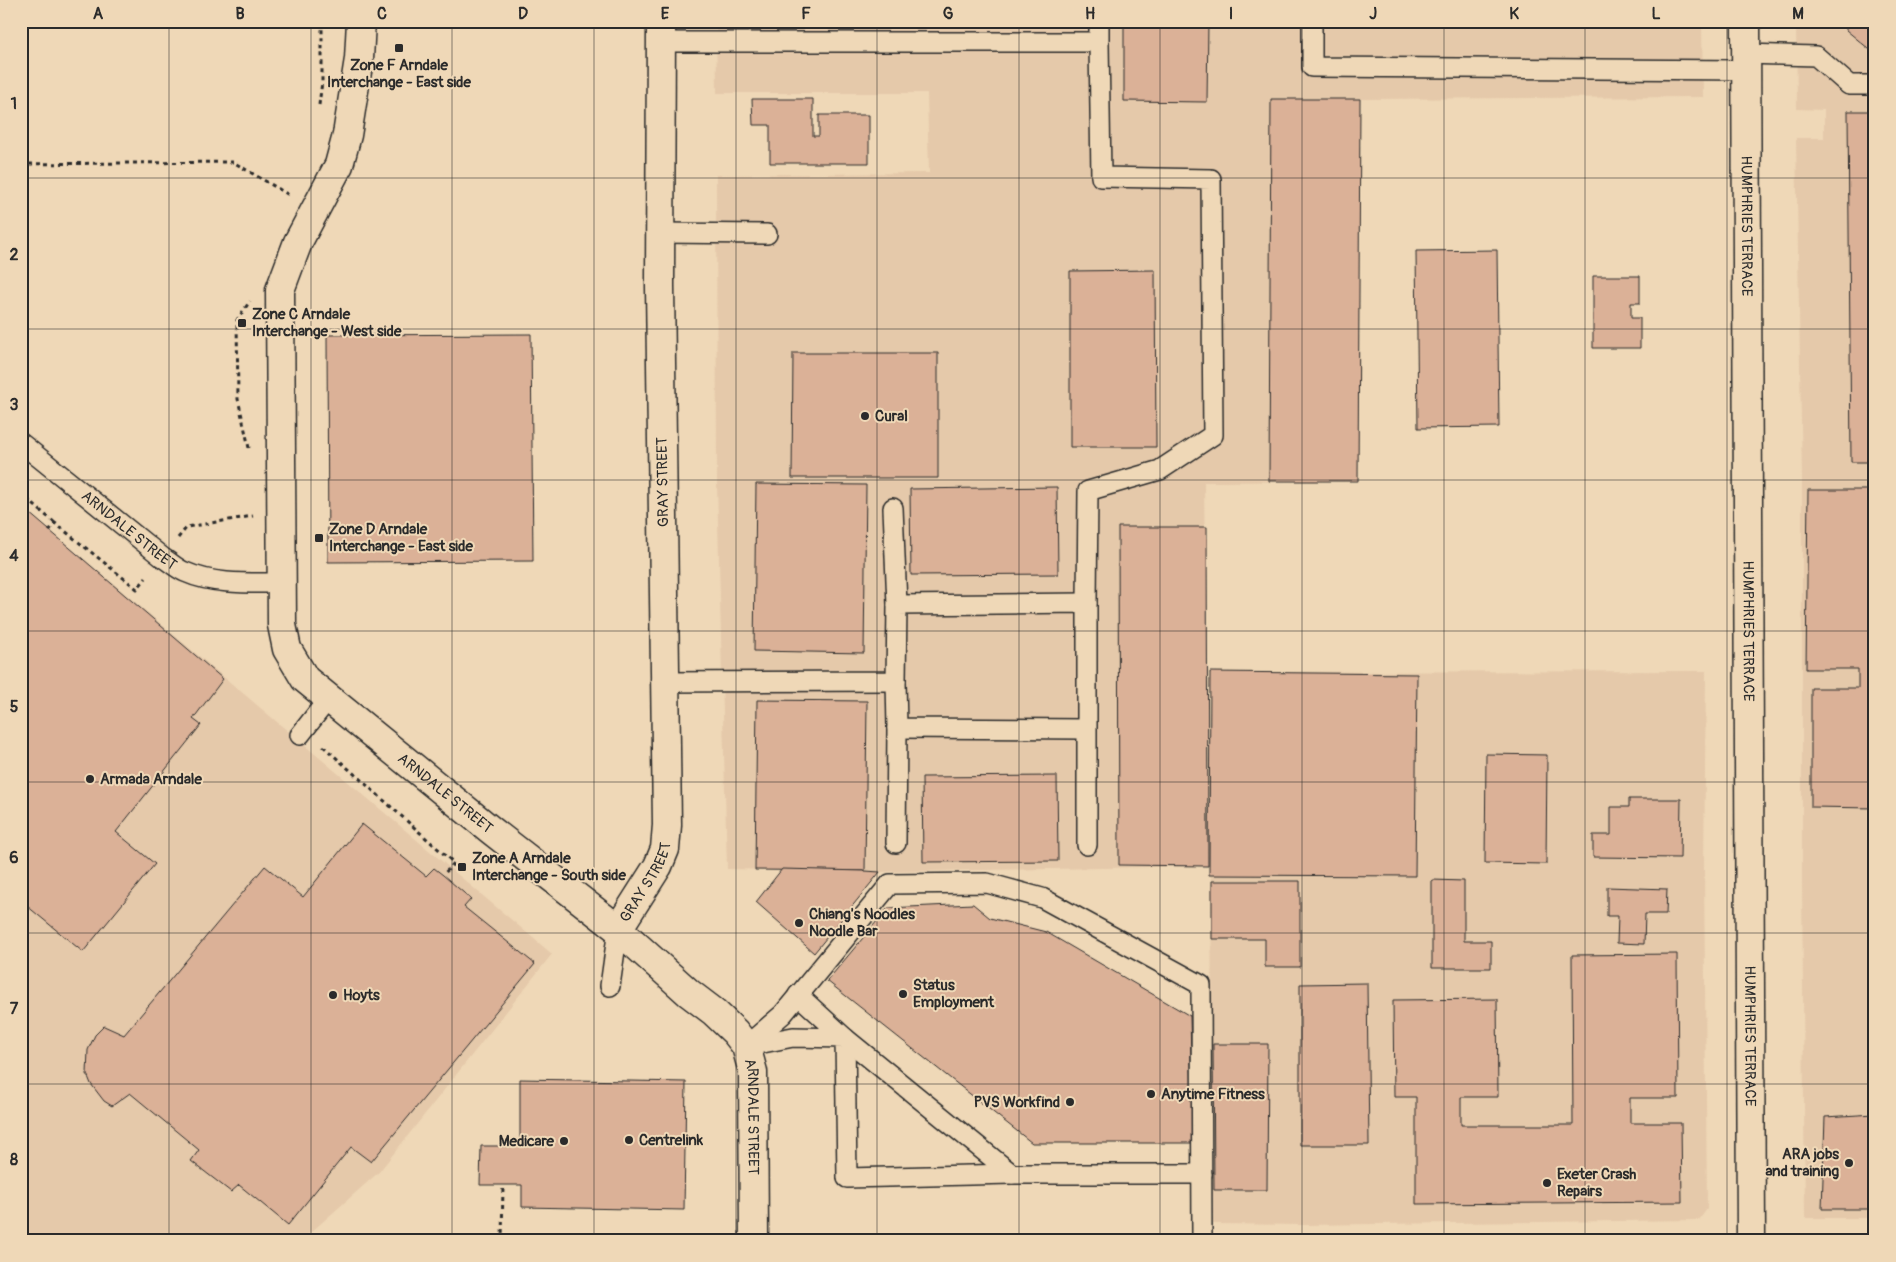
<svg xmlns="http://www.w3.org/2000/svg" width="1896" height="1262" viewBox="0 0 1896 1262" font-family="Pangolin,sans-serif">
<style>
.built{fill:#e5c9aa}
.building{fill:#dbb197;stroke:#2b2b2b}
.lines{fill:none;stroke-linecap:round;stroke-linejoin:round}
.lane-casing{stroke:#2b2b2b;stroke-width:22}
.street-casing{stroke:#2b2b2b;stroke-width:31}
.path{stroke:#2b2b2b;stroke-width:3;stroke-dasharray:4 4;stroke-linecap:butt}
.lane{stroke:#efd8b7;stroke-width:19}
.street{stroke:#efd8b7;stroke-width:28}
.grid{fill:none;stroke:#2b2b2b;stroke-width:1;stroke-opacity:0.55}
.poi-dot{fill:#2b2b2b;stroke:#efd8b7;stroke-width:2}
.labels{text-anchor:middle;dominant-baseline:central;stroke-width:4;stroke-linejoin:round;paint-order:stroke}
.poi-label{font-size:15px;font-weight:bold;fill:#2b2b2b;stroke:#efd8b7;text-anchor:start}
.street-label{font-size:15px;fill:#2b2b2b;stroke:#efd8b7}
.neatline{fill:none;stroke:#2b2b2b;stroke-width:2}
.grid-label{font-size:16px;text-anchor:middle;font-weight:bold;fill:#2b2b2b}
</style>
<rect width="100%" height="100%" fill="#efd8b7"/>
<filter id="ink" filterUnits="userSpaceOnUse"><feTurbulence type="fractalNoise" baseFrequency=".02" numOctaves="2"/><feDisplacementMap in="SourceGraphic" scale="10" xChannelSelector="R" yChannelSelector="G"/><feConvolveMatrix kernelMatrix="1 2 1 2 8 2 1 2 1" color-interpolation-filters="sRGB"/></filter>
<g filter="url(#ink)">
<g class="built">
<path d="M716 21H1702L1703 97 1360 99 1358 481 1204 482 1209 866 880 872 727 869 717 482 716 175 929 173 927 93H717Z"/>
<path d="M1796 21H1875V1218H1805L1802 881V480L1796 138H1824V110L1797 109Z"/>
<path d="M21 506 552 954 379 1172 301 1241H21Z"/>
<path d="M1706 671 1704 869 1707 1209 1699 1220 1301 1225 1213 1224 1210 672Z"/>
</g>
<g class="building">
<path d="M1124 21H1208L1207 102 1124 101Z"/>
<path d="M1846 21H1875V54L1846 30Z"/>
<path d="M752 99H813V136H819V115H869V163H770V125H753Z"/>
<path d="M1271 99H1360L1358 481H1269Z"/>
<path d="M1848 111H1875V462H1851Z"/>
<path d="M1497 250 1499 427 1418 428 1416 251Z"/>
<path d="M1155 270 1156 447H1070V271Z"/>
<path d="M1593 276H1640V303H1631V318H1640V348H1593Z"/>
<path d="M531 334 533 561 328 562 327 335Z"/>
<path d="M793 353H938V478H792Z"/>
<path d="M756 484 866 485 864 653 754 651Z"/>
<path d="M1057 487 1058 574 911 575 910 489Z"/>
<path d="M1808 490H1875V808L1811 807V688H1858V669H1806Z"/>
<path d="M21 506 223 679 193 719 201 725 116 832 155 864 83 952 21 901Z"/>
<path d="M1118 527H1207L1208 866 1119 865Z"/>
<path d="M1210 672 1417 674 1415 876 1209 875Z"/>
<path d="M757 700 867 701 865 871 755 870Z"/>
<path d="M1486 754 1547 755 1546 864 1485 863Z"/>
<path d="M1057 776 1058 861 923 862 922 777Z"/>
<path d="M1629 799H1681L1680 858 1593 857V835H1611V807H1629Z"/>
<path d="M362 824 426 876 434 868 443 875 471 899 464 907 535 964 371 1162 351 1147 288 1225 239 1185 231 1192 191 1161 199 1150 130 1093 112 1106 104 1101 91 1084 87 1074 88 1050 95 1035 104 1026 124 1035 265 866 303 897Z"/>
<path d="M782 869 865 871 880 872 814 953 756 902Z"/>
<path d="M1432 880 1464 881V941H1491V968H1432Z"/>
<path d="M1212 881H1300V967H1265V939H1212Z"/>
<path d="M1607 887 1667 889 1666 914H1645L1644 944 1617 943 1618 916H1607Z"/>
<path d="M973 904 990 918 1046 932 1190 1016 1193 1143H1032L827 981 888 908Z"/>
<path d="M1677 954 1678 1098H1630V1123H1681L1682 1202 1416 1204V1097H1394L1393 1000 1497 999 1498 1097H1461V1125H1573L1572 955Z"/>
<path d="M1367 983 1369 1145H1300V984Z"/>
<path d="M1213 1044H1268L1267 1190H1214Z"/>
<path d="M520 1079 686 1082 684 1210 522 1207V1185H480L481 1146H520Z"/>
<path d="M1875 1114V1209H1822L1825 1117Z"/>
</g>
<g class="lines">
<defs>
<g id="lane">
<path d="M1312 21V67L1747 70"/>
<path d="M661 42H1099V21"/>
<path d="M1747 54 1816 56 1849 85H1875"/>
<path d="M660 233 767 234"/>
<path id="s1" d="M21 443 162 557C170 562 177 569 185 572 214 585 250 583 281 583"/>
<path d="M893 508 897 605"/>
<path d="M1087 603 1088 491 1160 470 1213 435 1211 179 1101 177 1099 42"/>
<path d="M896 681 897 728 1086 729"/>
<path d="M666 682 896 681 897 605 1087 603V845"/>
<path d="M300 735 329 698"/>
<path d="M896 843 897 728"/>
<path d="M610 986 618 929"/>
<path d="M798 995 845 1038 1012 1174H1202"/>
<path d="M746 1046 783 1014 890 884 987 883 1042 898 1201 985 1202 1241"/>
<path d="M747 1046 793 1037 845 1038 847 1178 1012 1174"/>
</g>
<g id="street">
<path id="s2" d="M361 21 359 59 347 135 339 165 298 242 280 290 282 625 287 649 305 679 492 831 618 929 689 993 714 1012 735 1032 746 1046 753 1072 754 1241"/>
<path id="s3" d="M1746 21 1751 1241"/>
<path id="s4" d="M618 929 658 866 665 849 667 825 660 286 661 21"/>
</g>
</defs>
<use href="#lane" class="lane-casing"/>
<use href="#street" class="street-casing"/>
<g class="path">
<path d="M319 105 322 82V21"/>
<path d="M21 164 233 162 289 195"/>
<path d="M249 448 238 399 237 320 250 301"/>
<path d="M21 487 27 480"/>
<path d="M21 494 55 523"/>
<path d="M49 531 55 523 137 589 146 578"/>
<path d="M178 538 187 527 253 516"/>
<path d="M323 746 454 863 443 875"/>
<path d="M502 1241 503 1185"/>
</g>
<use href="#lane" class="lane"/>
<use href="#street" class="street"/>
</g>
</g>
<path class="grid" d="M169 21V1241M311 21V1241M452 21V1241M594 21V1241M736 21V1241M877 21V1241M1019 21V1241M1160 21V1241M1302 21V1241M1444 21V1241M1585 21V1241M1727 21V1241M21 178H1875M21 329H1875M21 480H1875M21 631H1875M21 782H1875M21 933H1875M21 1084H1875"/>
<g class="poi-dot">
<rect x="394" y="43" width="10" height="10" rx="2.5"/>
<rect x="237" y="318" width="10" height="10" rx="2.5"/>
<circle cx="865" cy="416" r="5"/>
<rect x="314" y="533" width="10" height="10" rx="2.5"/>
<circle cx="90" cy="779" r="5"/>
<rect x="457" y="862" width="10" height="10" rx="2.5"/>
<circle cx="799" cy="923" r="5"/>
<circle cx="903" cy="994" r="5"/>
<circle cx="333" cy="995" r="5"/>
<circle cx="1151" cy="1094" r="5"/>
<circle cx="1070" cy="1102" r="5"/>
<circle cx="629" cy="1140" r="5"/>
<circle cx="564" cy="1141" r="5"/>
<circle cx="1849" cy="1163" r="5"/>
<circle cx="1547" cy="1183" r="5"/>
</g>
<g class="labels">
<g class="poi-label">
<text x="399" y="65" text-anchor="middle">Zone F Arndale<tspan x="399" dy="17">Interchange - East side</tspan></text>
<text x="252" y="314">Zone C Arndale<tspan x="252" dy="17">Interchange - West side</tspan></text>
<text x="875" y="416">Cural</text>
<text x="329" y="529">Zone D Arndale<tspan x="329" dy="17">Interchange - East side</tspan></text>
<text x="100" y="779">Armada Arndale</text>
<text x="472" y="858">Zone A Arndale<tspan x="472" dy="17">Interchange - South side</tspan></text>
<text x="809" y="914">Chiang's Noodles<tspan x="809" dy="17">Noodle Bar</tspan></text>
<text x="913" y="985">Status<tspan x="913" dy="17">Employment</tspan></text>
<text x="343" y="995">Hoyts</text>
<text x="1161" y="1094">Anytime Fitness</text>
<text x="1060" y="1102" text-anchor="end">PVS Workfind</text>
<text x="639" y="1140">Centrelink</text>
<text x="554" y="1141" text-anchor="end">Medicare</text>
<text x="1839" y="1154" text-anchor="end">ARA jobs<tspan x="1839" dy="17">and training</tspan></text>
<text x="1557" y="1174">Exeter Crash<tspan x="1557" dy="17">Repairs</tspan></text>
</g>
<g class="street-label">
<text stroke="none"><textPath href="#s3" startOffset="205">HUMPHRIES TERRACE</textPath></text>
<text transform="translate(663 482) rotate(-91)">GRAY STREET</text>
<text stroke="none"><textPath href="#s1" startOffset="139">ARNDALE STREET</textPath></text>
<text stroke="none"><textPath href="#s3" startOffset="610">HUMPHRIES TERRACE</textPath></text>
<text stroke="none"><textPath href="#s2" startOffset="860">ARNDALE STREET</textPath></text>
<text stroke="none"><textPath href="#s4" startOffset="55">GRAY STREET</textPath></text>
<text stroke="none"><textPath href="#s3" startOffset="1015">HUMPHRIES TERRACE</textPath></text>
<text stroke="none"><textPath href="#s2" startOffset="1325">ARNDALE STREET</textPath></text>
</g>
</g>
<rect width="1896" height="1262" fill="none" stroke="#efd8b7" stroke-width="55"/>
<rect x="28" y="28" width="1840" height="1206" class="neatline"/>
<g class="grid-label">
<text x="98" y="19">A</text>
<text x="240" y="19">B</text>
<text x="382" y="19">C</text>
<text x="523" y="19">D</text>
<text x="665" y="19">E</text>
<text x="806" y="19">F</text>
<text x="948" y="19">G</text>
<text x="1090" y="19">H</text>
<text x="1231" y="19">I</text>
<text x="1373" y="19">J</text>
<text x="1514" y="19">K</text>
<text x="1656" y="19">L</text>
<text x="1798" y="19">M</text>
<text x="14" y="109">1</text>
<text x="14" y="260">2</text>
<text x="14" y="410">3</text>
<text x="14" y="561">4</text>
<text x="14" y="712">5</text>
<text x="14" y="863">6</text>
<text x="14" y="1014">7</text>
<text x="14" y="1165">8</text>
</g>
</svg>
